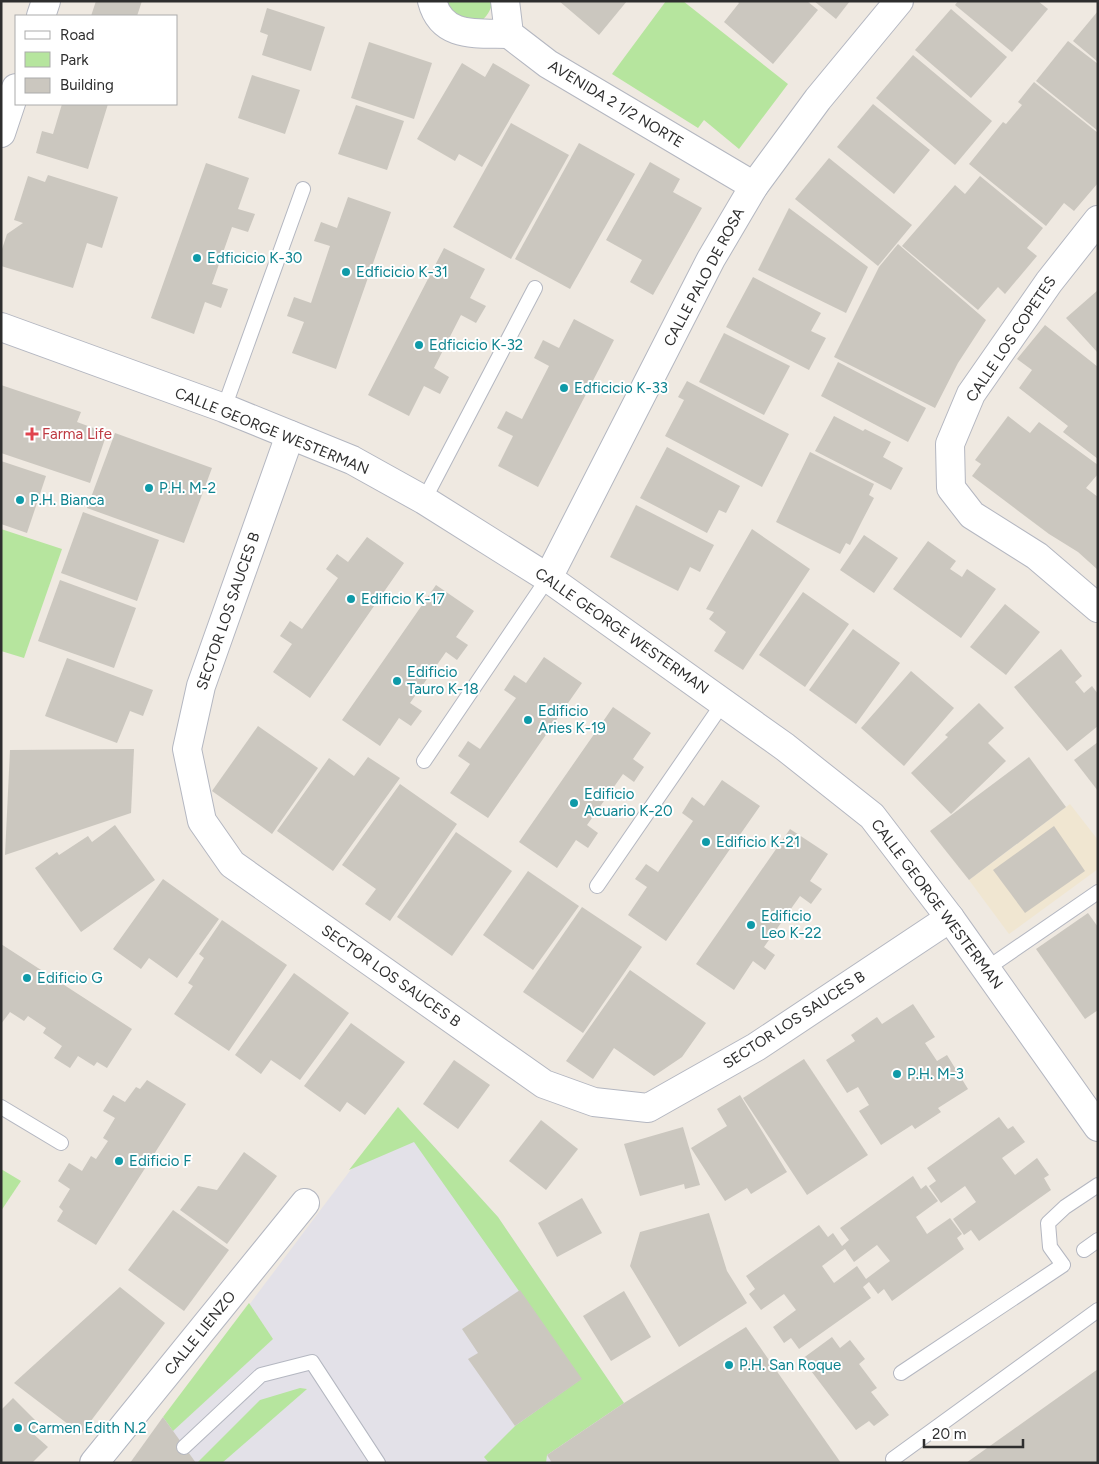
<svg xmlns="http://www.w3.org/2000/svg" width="1099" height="1464" viewBox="0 0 1099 1464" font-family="Figtree,sans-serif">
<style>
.industrial{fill:#e3e1e8}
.education{fill:#f0e6d1}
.green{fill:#b6e59e}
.building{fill:#cbc7bf;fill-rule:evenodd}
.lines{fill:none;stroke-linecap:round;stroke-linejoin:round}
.lane-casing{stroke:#b4b7c1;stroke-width:16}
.street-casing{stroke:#b4b7c1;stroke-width:30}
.lane{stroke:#fff;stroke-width:14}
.street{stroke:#fff;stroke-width:28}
.culture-dot{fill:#0f9aa8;stroke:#fff;stroke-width:2}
.health-dot{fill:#e0444e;stroke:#fff;stroke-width:2}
.labels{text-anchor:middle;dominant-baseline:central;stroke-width:4;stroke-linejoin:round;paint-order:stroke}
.street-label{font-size:15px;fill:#2e2e2e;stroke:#fff}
.culture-label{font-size:15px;fill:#0d838f;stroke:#fff;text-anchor:start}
.health-label{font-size:15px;fill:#be3a42;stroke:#fff;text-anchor:start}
</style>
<rect width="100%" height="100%" fill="#efe9e1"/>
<path class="industrial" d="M398 1107 498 1217 624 1403 547 1455 552 1463H130Z"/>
<path class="education" d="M1070 804 1098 840V869L1009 934 969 880Z"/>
<g class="green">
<path d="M436 1H493C490 14 484 20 473 26Z"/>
<path d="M666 1H683L788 84 739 149 704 120 698 128 612 74Z"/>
<path d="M1 529 62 549 24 658 1 651Z"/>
<path d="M398 1107 498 1217 624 1403 547 1455 546 1463H489L484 1457 515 1426 581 1379 414 1142 349 1170Z"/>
<path d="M1 1169 21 1181 1 1211Z"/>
<path d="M249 1303 273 1339 173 1431 163 1417Z"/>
<path d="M300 1388 307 1389 222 1463H197L260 1400Z"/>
</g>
<g class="building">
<path d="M96 1H142L137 16H91Z"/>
<path d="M559 1H627L599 35Z"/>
<path d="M737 1H807L818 10 773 64 724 22 739 3Z"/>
<path d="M814 1H850L836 19Z"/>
<path d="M958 1H1038L1048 9 1012 52 955 5Z"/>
<path d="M267 8 325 27 311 71 262 55 268 35 260 32Z"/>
<path d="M951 9 1007 57 971 98 915 50Z"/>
<path d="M1098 11V62L1073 41Z"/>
<path d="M1068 41 1098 64V131L1036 81Z"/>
<path d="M369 42 432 63 414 119 351 98Z"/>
<path d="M913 55 992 121 955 165 876 98Z"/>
<path d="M462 63 485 77 493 63 530 85 482 167 459 154 455 161 417 139Z"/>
<path d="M252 75 300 90 285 134 238 118Z"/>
<path d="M1034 82 1098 133V183L1074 211 1064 203 1046 226 969 164 1003 122 1006 124 1022 105 1018 102Z"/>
<path d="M62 104H108L88 169 36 153 42 131 53 134Z"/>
<path d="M873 104 930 150 894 194 837 147Z"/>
<path d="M356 105 404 121 387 170 338 154Z"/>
<path d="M511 123 569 155 511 259 453 227Z"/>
<path d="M579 143 635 174 570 289 515 259Z"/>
<path d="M829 158 912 225 878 266 795 199Z"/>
<path d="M650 162 680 179 673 192 702 208 653 295 630 282 642 260 606 240Z"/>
<path d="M206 163 249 178 238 209 255 214 248 232 232 227 212 284 228 289 221 308 205 302 194 334 151 318Z"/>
<path d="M48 175 118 197 102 248 87 243 73 288 1 266V252L7 234 23 223 14 220 28 176 45 182Z"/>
<path d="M980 176 1043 228 1027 248 1037 256 1005 294 998 287 978 310 902 246 955 185 965 194Z"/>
<path d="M348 197 391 212 336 369 292 353 304 322 287 316 294 297 311 303 330 246 314 241 321 222 337 228Z"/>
<path d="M789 208 868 267 846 313 758 270Z"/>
<path d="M898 244 986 320 958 363 935 408 834 357 879 267Z"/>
<path d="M444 248 485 269 470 298 486 306 476 323 461 315 434 368 449 377 440 394 424 386 409 416 368 395Z"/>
<path d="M753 277 821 313 811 331 826 338 809 370 726 327Z"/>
<path d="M1098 290V353L1066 318Z"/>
<path d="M574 319 614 340 538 487 498 466 513 436 497 428 506 411 522 419 549 366 534 358 543 340 559 348Z"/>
<path d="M1045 325 1098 367V459L1063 432 1068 426 1019 388 1032 370 1017 359Z"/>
<path d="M724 333 790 366 764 415 699 382Z"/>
<path d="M838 362 926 408 908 442 821 396Z"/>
<path d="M687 381 789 434 762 487 665 436 684 400 678 397Z"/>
<path d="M1 385 81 412 77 422 107 433 90 483 1 453Z"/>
<path d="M834 416 863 431 865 429 891 442 883 457 903 468 891 490 815 451Z"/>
<path d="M1008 416 1030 433 1039 422 1098 465V474L1086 488 1098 497V570L1078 552 1049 534 972 476 981 464 975 460Z"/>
<path d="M115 433 212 468 184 543 87 508Z"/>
<path d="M667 447 740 486 726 513 719 510 707 533 640 498Z"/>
<path d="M810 452 874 484 869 495 874 498 862 521 850 545 846 543 840 554 776 522Z"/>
<path d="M1 461 46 476 27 533 1 524Z"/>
<path d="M636 505 714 545 700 572 690 567 678 591 610 557Z"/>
<path d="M83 512 159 540 137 601 61 573Z"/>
<path d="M752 529 810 569 743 670 714 651 726 632 709 619 714 612 706 609Z"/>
<path d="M864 535 898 558 874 593 840 570Z"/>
<path d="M367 537 404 563 310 698 273 672 292 644 280 636 290 621 302 629 338 578 326 569 337 554 348 562Z"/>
<path d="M928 541 956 561 950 569 962 577 967 569 996 589 961 638 893 589Z"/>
<path d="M60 580 136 608 114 668 38 641Z"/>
<path d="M436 585 474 611 456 637 468 645 457 660 446 652 410 703 422 711 411 726 399 718 380 746 342 720Z"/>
<path d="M803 592 849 624 805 687 759 655Z"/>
<path d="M1005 604 1040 632 1006 675 970 647Z"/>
<path d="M853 629 900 663 856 724 809 690Z"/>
<path d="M1061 649 1082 676 1075 682 1084 693 1092 686 1098 694V726L1067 751 1014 687Z"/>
<path d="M544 657 582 683 488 818 450 793 470 764 458 756 468 741 480 749 516 698 504 690 514 675 526 683Z"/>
<path d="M67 658 153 690 143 716 130 711 117 743 45 716Z"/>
<path d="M911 671 954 708 904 766 861 728Z"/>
<path d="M979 703 1004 728 988 743 1006 761 951 814 911 773 948 737 945 735Z"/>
<path d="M613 707 651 733 633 759 644 767 634 782 623 774 587 825 598 833 588 848 576 840 557 868 519 842Z"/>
<path d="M258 726 318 768 272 834 212 791Z"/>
<path d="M1098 742V791L1074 760Z"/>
<path d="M134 749 131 813 5 855 10 750Z"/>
<path d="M368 757 400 778 333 871 277 831 329 758 354 776Z"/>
<path d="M1029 757 1066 807 969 880 930 831Z"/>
<path d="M722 780 760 806 666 941 628 915 647 887 635 879 646 864 658 872 693 821 682 813 692 797 704 806Z"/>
<path d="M400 784 457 824 390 921 365 904 376 889 342 865Z"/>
<path d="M115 825 155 880 81 932 35 868 57 852 59 855 88 836 92 842Z"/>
<path d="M1054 826 1085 871 1025 913 993 870Z"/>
<path d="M790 829 828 854 810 881 822 889 811 904 800 896 764 947 775 955 765 970 753 961 734 990 696 964Z"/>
<path d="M456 832 512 871 452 956 397 917Z"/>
<path d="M528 871 579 906 533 970 483 935Z"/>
<path d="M163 879 219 919 177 978 149 958 141 969 113 949Z"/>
<path d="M582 907 642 947 583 1033 523 992Z"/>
<path d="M1088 913 1098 927V1010L1085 1019 1036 949Z"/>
<path d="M222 920 287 965 229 1051 174 1014 193 986 188 983 204 958 199 954Z"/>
<path d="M1 944 132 1029 107 1068 97 1062 94 1066 78 1056 70 1068 54 1058 62 1046 43 1033 46 1028 28 1016 24 1021 10 1012 1 1024Z"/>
<path d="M630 970 706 1023 682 1057 654 1076 614 1048 593 1079 566 1061Z"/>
<path d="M294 973 349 1013 300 1080 271 1060 261 1074 235 1055Z"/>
<path d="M913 1004 935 1037 925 1043 937 1061 947 1055 968 1089 938 1108 941 1112 915 1129 912 1125 881 1145 859 1111 869 1105 858 1087 847 1093 826 1060 855 1041 851 1035 877 1017 882 1024Z"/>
<path d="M351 1023 405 1062 365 1115 347 1102 340 1112 304 1086Z"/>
<path d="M804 1059 868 1155 807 1195 743 1098Z"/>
<path d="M454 1060 490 1085 458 1129 423 1104Z"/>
<path d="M147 1080 186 1104 96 1245 57 1221 63 1211 59 1207 70 1189 58 1181 69 1163 82 1171 91 1156 96 1159 108 1141 103 1138 115 1118 103 1111 113 1095 125 1102 136 1087 140 1089Z"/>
<path d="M740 1095 787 1172 751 1194 747 1188 725 1201 691 1148 727 1126 717 1109Z"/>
<path d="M999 1117 1008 1129 1013 1126 1025 1142 1002 1158 1015 1175 1037 1158 1049 1175 1044 1178 1051 1190 979 1241 971 1230 964 1235 953 1219 976 1202 965 1186 941 1203 929 1186 936 1181 927 1168Z"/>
<path d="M541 1120 578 1149 546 1190 509 1161Z"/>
<path d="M683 1127 700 1185 685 1189 684 1184 640 1196 624 1144Z"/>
<path d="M244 1152 277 1176 227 1244 180 1210 198 1186 217 1190Z"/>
<path d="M913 1176 921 1189 926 1185 938 1201 916 1217 927 1234 950 1218 962 1234 957 1238 964 1249 892 1301 884 1289 878 1294 869 1282 863 1287 871 1298 799 1349 791 1338 784 1343 773 1327 796 1310 784 1294 761 1310 749 1294 755 1289 746 1276 819 1225 828 1237 833 1233 842 1246 849 1240 840 1228ZM877 1245 890 1261 866 1279 857 1266 834 1283 822 1266 845 1249 854 1262Z"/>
<path d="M582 1198 602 1233 557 1257 538 1223Z"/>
<path d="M173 1210 229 1250 184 1311 128 1270Z"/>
<path d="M709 1213 727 1271 747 1303 679 1347 630 1266 640 1232Z"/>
<path d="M120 1287 165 1323 81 1434 14 1383Z"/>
<path d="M520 1290 582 1379 515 1426 468 1359 478 1353 462 1329Z"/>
<path d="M624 1291 651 1337 611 1361 583 1316Z"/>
<path d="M746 1327 841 1463H552L547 1455 624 1403Z"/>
<path d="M832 1337 840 1348 850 1340 865 1359 859 1364 877 1388 871 1392 889 1415 874 1426 869 1421 856 1430 802 1359Z"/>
<path d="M1098 1369V1463H966Z"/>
<path d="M13 1398 39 1424 31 1432 48 1447 32 1463H1V1410Z"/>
<path d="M163 1417 196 1463H130Z"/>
</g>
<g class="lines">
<defs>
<g id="lane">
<path d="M224 408 303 189"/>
<path d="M424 500 535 288"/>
<path d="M424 761 548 578"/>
<path d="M597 886 723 703"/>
<path d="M986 969 1098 892"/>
<path d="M1 1107 61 1143"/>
<path d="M1084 1250 1098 1240"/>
<path d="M901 1373 1063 1265 1050 1247 1048 1223 1065 1207 1098 1185"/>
<path d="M184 1447 261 1375 312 1362 378 1463"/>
<path d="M893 1459 1098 1310"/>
</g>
<g id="street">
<path d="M432 1C442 39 477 33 509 34"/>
<path d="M505 1 509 34 548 64 754 186"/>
<path d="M41 16 46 1"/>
<path d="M1 133 16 88"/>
<path d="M1098 220 1049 282 971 394 950 444 951 488 972 515 1037 556 1098 608"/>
<path d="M1 327 224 408 352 460 424 500 548 578 785 747 872 816 950 918 1098 1127"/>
<path d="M290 435 201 686 187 749 202 821 232 864 544 1084 594 1102 648 1108 756 1047 950 918"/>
<path d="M548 578 711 259 754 186 818 99 899 1"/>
<path d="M94 1463 305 1203"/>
</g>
</defs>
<use href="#lane" class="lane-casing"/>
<use href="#street" class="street-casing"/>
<use href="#lane" class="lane"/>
<use href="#street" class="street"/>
</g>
<g class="culture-dot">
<circle cx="197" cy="258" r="5"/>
<circle cx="346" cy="272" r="5"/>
<circle cx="419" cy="345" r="5"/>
<circle cx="564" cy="388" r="5"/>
<circle cx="149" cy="488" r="5"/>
<circle cx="20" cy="500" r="5"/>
<circle cx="351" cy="599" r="5"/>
<circle cx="397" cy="681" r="5"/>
<circle cx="528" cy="720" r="5"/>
<circle cx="574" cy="803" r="5"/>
<circle cx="706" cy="842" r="5"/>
<circle cx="751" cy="925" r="5"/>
<circle cx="27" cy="978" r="5"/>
<circle cx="897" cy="1074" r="5"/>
<circle cx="119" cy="1161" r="5"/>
<circle cx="729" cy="1365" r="5"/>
<circle cx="18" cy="1428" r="5"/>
</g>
<path class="health-dot" d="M29.5 426.5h5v5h5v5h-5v5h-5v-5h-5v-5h5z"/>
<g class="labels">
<g class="street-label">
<text transform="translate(616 104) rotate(31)">AVENIDA 2 1/2 NORTE</text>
<text transform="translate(704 277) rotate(-62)">CALLE PALO DE ROSA</text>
<text transform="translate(1011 339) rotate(-56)">CALLE LOS COPETES</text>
<text transform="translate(272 431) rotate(22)">CALLE GEORGE WESTERMAN</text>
<text transform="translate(228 611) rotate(-71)">SECTOR LOS SAUCES B</text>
<text transform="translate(622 631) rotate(35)">CALLE GEORGE WESTERMAN</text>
<text transform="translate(937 904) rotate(53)">CALLE GEORGE WESTERMAN</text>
<text transform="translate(391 976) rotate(35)">SECTOR LOS SAUCES B</text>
<text transform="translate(794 1020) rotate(-33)">SECTOR LOS SAUCES B</text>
<text transform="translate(200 1333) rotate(-51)">CALLE LIENZO</text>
</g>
<g class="culture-label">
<text x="207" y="258">Edficicio K-30</text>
<text x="356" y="272">Edficicio K-31</text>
<text x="429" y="345">Edficicio K-32</text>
<text x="574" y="388">Edficicio K-33</text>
<text x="159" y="488">P.H. M-2</text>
<text x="30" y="500">P.H. Bianca</text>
<text x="361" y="599">Edificio K-17</text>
<text x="407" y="672">Edificio<tspan x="407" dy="17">Tauro K-18</tspan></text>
<text x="538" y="711">Edificio<tspan x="538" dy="17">Aries K-19</tspan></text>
<text x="584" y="794">Edificio<tspan x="584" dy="17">Acuario K-20</tspan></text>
<text x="716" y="842">Edificio K-21</text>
<text x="761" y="916">Edificio<tspan x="761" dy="17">Leo K-22</tspan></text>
<text x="37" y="978">Edificio G</text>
<text x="907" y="1074">P.H. M-3</text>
<text x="129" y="1161">Edificio F</text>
<text x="739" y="1365">P.H. San Roque</text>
<text x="28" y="1428">Carmen Edith N.2</text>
</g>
<g class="health-label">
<text x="42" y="434">Farma Life</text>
</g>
</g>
<rect width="1099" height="1464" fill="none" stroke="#2e2e2e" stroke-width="5"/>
<rect x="15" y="15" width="162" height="90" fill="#ffffff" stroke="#ababab"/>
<rect x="25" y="31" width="25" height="8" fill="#ffffff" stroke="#ababab"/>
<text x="60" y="40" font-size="15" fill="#2e2e2e">Road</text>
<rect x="25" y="52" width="25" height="15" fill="#b6e59e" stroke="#ababab"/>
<text x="60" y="65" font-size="15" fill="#2e2e2e">Park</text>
<rect x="25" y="78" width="25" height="15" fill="#cbc7bf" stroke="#ababab"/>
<text x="60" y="90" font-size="15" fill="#2e2e2e">Building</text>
<path d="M924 1439v8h99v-8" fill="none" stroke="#2e2e2e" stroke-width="2.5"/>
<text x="932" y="1439" font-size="15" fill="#2e2e2e" stroke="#ffffff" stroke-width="4" paint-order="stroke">20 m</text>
</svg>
